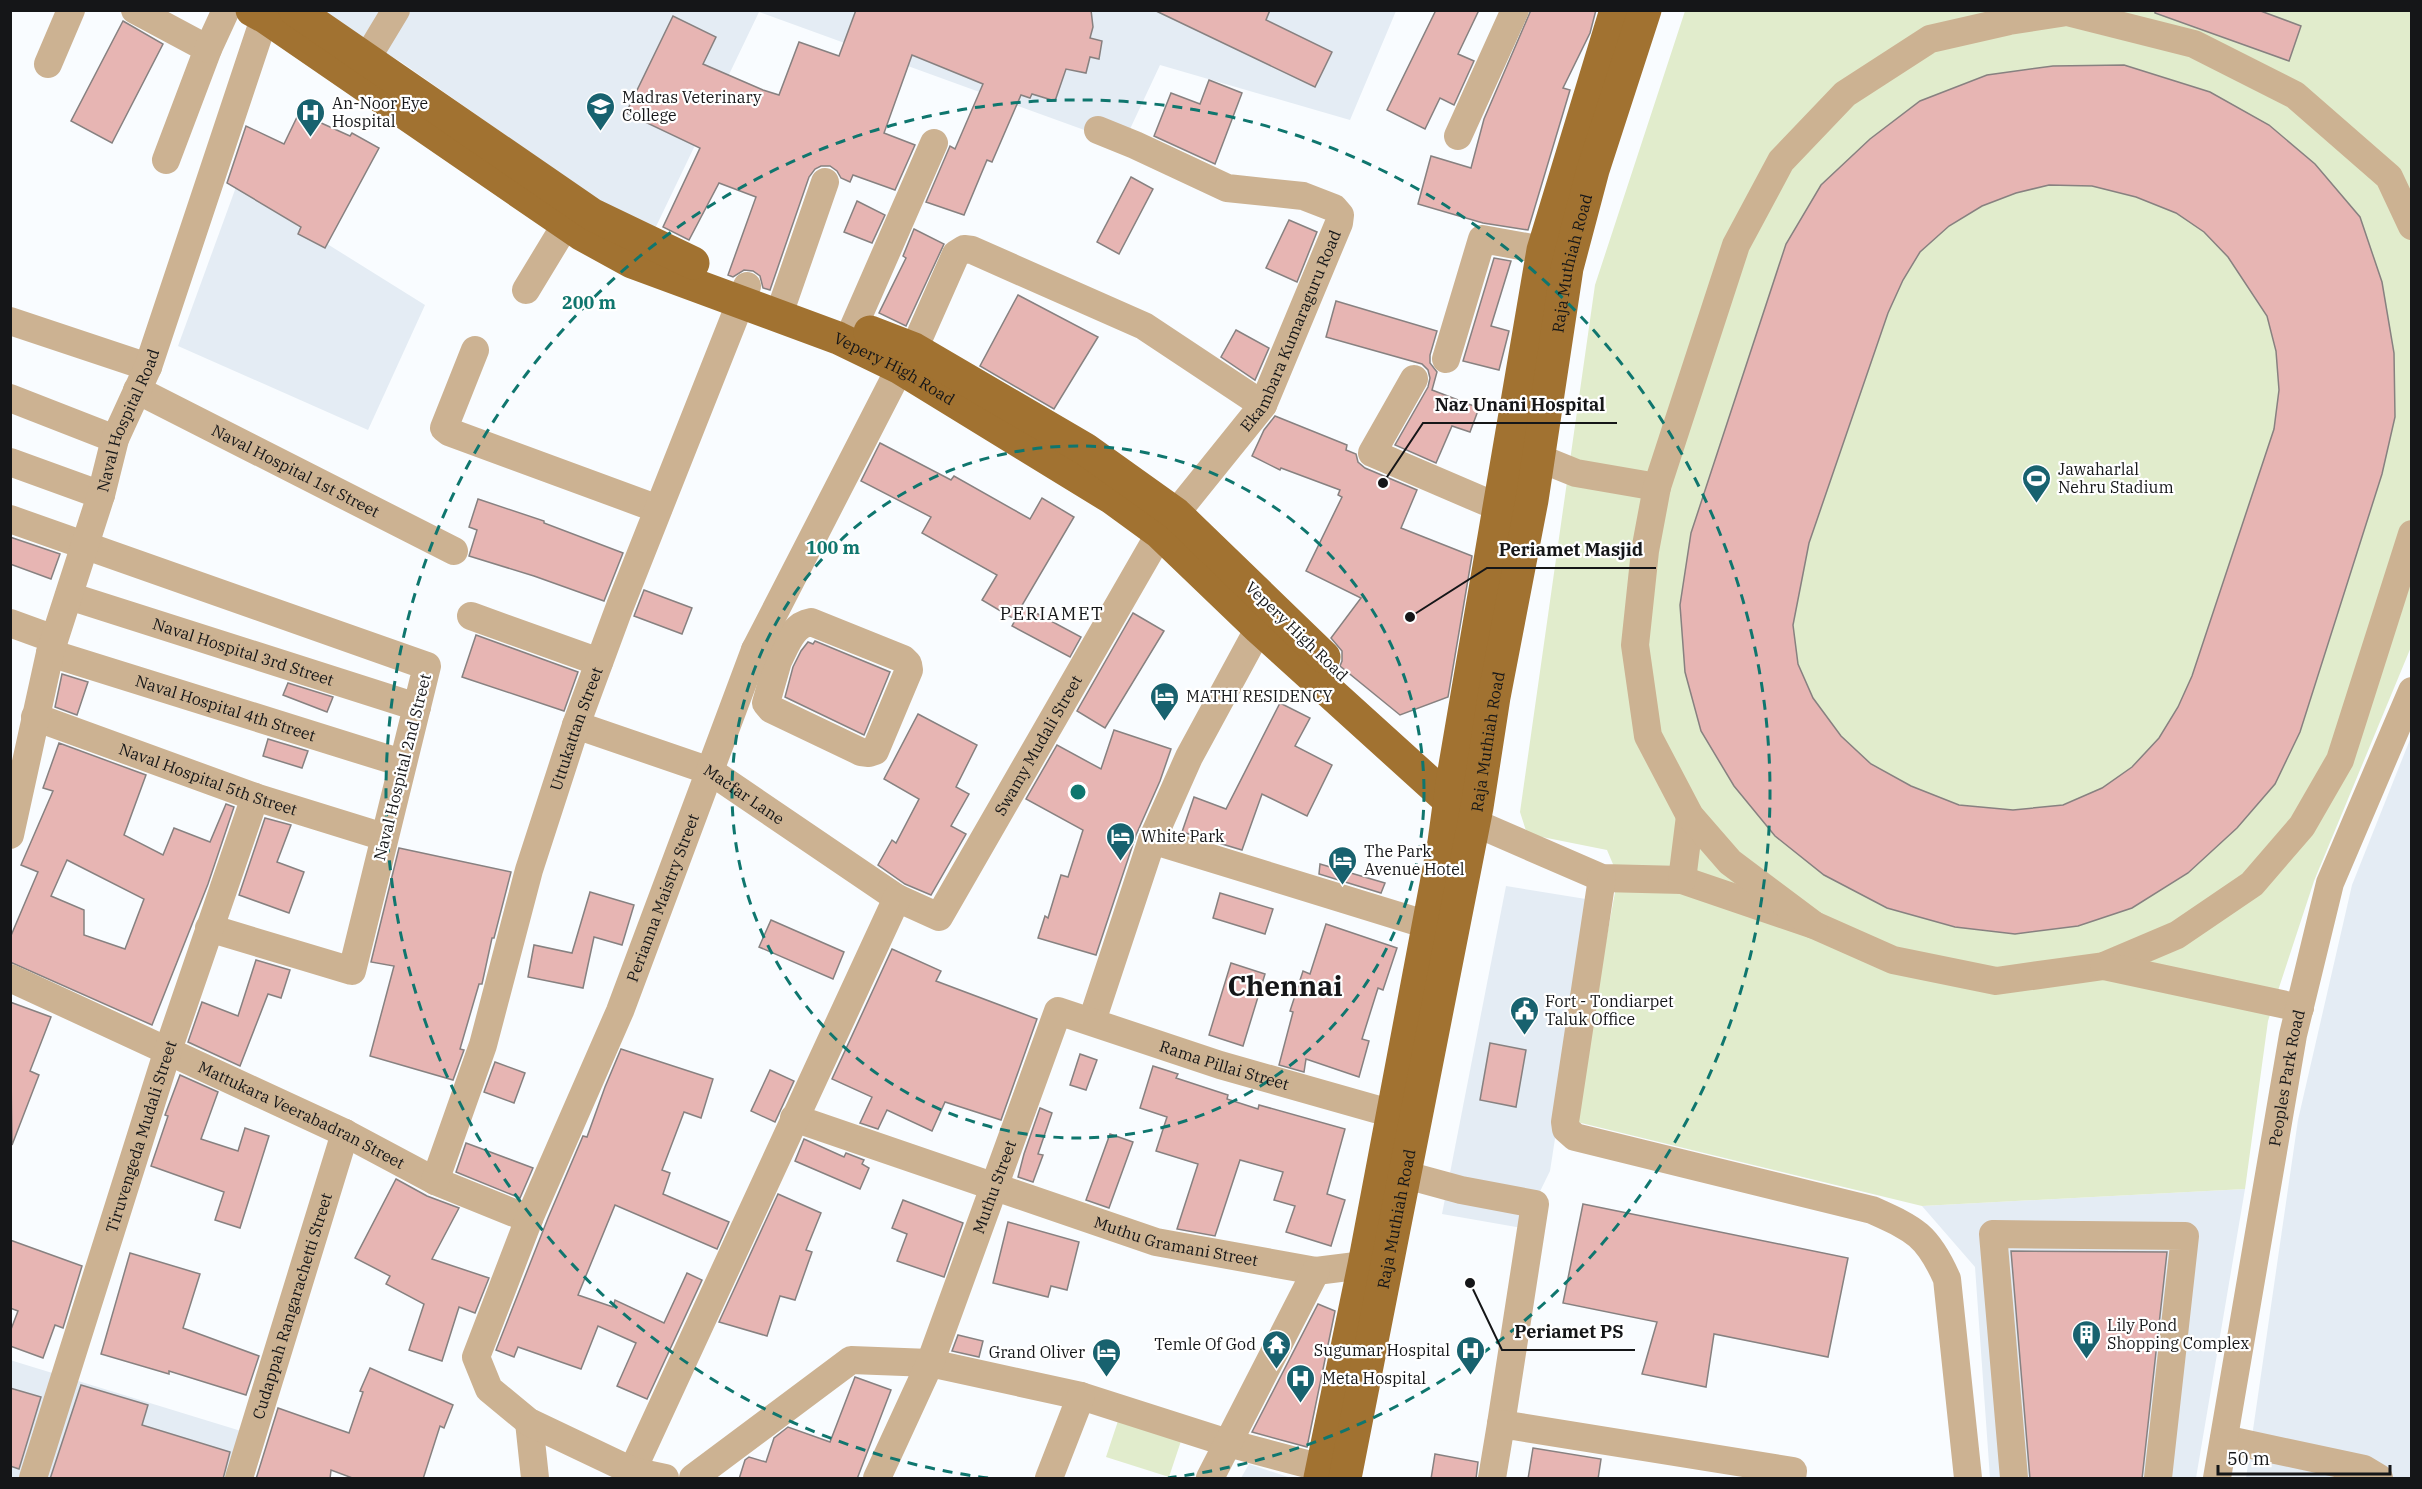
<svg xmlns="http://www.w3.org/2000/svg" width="2422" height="1489" viewBox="0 0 2422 1489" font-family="'IBM Plex Serif',serif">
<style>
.built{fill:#e4ecf4}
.green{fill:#e1eccc}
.building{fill:#e7b5b3;stroke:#878180;stroke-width:1.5;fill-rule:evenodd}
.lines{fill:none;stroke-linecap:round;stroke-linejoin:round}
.minor{stroke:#ccb292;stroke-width:28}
.major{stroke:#a17231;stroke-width:33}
.ring{fill:none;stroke:#0f766e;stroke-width:3;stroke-dasharray:10 8}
.labels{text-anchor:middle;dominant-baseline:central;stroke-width:4.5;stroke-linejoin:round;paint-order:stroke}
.poi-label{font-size:16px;fill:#151618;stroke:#fff;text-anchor:start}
.street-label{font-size:16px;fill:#151618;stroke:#fff}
.neighbourhood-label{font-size:18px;letter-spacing:1.5px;fill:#151618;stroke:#fff}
.town-label{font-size:28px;font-weight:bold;fill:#151618;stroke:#fff}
.centre{fill:#0f766e;stroke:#fff;stroke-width:3}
.ring-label{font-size:18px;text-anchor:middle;font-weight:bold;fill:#0f766e;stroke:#fff;stroke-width:4.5;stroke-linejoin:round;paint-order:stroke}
.leader{fill:none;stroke:#151618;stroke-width:2}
.callout-dot{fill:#151618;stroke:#fff;stroke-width:2}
.callout-label{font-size:18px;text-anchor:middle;font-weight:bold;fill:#151618;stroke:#fff;stroke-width:4.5;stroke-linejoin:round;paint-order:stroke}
</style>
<rect width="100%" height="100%" fill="#f9fcff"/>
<g class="built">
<path d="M313 11H1396L1350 120 1160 65 1123 144 759 12 651 237 401 62Z"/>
<path d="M236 187 425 305 368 430 178 346Z"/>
<path d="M2411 737V1478H2246L2298 1120 2352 885Z"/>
<path d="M1506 886 1592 900 1550 1171 1522 1228 1442 1214Z"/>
<path d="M2245 1189 2196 1478H1990L1975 1267 1922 1206Z"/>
<path d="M10 1360 241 1431 228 1478H11Z"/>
<path d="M1249 1464 1291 1478H1241Z"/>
</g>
<g class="green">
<path d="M1685 11H2411V647L2314 881 2268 1021 2245 1189 1922 1206 1573 1121 1618 876 1607 850 1527 834 1520 812 1595 285Z"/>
<path d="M1122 1409 1185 1429 1169 1477 1106 1457Z"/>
</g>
<g class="building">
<path d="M856 10H1091L1093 27 1090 38 1102 41 1099 59 1090 57 1086 73 1066 69 1055 101 1032 94 1030 98 1021 95 992 162 987 160 964 215 926 202 950 146 955 149 983 84 912 55 884 133 915 145 895 190 853 175 850 182 841 178 837 171 830 166H821L815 169 809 177 770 290 763 288 760 276 753 271 744 270 733 277 728 275 756 197 719 183 689 240 663 227 700 148 626 113 673 16 716 37 703 64 763 90 779 95 799 42 839 56Z"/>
<path d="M1154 10H1270L1266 20 1332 52 1315 87Z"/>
<path d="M1436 10H1479L1458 54 1474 61 1454 105 1440 98 1425 129 1387 110Z"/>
<path d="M1531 10H1596L1590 33 1563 88 1570 90 1528 230 1483 223 1418 204 1431 156 1471 168 1484 119Z"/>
<path d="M2155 10H2258L2301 26 2289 61 2155 13Z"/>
<path d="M123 21 163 44 112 143 71 121Z"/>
<path d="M2124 65 2210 92 2269 125 2315 164 2360 217 2382 282 2394 353 2395 417 2382 474 2300 732 2275 784 2237 828 2188 873 2132 908 2078 926 2015 934 1955 927 1887 908 1824 875 1775 836 1734 786 1701 731 1685 672 1680 605 1691 533 1786 244 1821 185 1870 139 1920 101 1987 75 2053 66ZM2049 185 2092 186 2136 197 2176 213 2204 232 2228 257 2267 316 2276 351 2279 390 2274 429 2192 676 2178 707 2159 738 2132 767 2102 788 2063 805 2013 810 1959 805 1911 786 1871 764 1841 736 1813 698 1798 664 1793 625 1809 543 1888 313 1903 280 1920 252 1949 226 1982 206 2016 193Z"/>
<path d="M1209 80 1242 93 1215 164 1154 136 1171 93 1200 104Z"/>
<path d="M299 113 350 136 352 133 379 148 325 248 298 234 301 227 227 183 246 126 284 144Z"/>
<path d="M1131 177 1153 189 1119 254 1097 242Z"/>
<path d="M857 201 885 215 872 243 844 232Z"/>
<path d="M1289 220 1317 232 1297 282 1266 268Z"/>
<path d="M914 229 944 244 906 326 879 313 906 258 903 256Z"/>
<path d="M1494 258 1511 261 1491 326 1509 331 1499 370 1463 361Z"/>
<path d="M1018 295 1098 337 1054 409 980 366Z"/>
<path d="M1336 301 1437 331 1430 355V363L1437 372 1432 390 1479 408 1470 432 1452 426 1436 463 1395 445 1428 387 1430 378 1428 370 1422 364 1326 337Z"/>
<path d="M1236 330 1269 348 1255 380 1221 357Z"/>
<path d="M1275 416 1347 445 1346 450 1356 454 1358 462 1365 468 1417 490 1401 528 1472 556 1448 697 1400 715 1340 666 1342 661V651L1331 638 1361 598 1306 571 1342 497 1338 495 1340 490 1281 468 1280 470 1252 456 1264 430Z"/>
<path d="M880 443 951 480 954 476 1030 519 1042 498 1074 517 1014 619 982 600 997 575 922 533 931 517 861 481Z"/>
<path d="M478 499 544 521V523L623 553 604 601 534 576 469 556 477 530 469 527Z"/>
<path d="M10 537 60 554 51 579 10 564Z"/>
<path d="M644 590 692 608 682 634 634 616Z"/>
<path d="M1023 606 1081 637 1070 657 1012 626Z"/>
<path d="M1133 613 1164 631 1105 728 1077 711Z"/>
<path d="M476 635 578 672 564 711 462 677Z"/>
<path d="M815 641 890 672 864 735 785 697 793 667 801 651 808 642 813 644Z"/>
<path d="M62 674 88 682 77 715 55 707Z"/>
<path d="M288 683 333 697 327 712 283 695Z"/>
<path d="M1280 703 1310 718 1295 746 1332 765 1307 816 1262 794 1242 850 1182 832 1194 797 1226 809Z"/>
<path d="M918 714 977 745 956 787 969 794 951 826 966 834 931 895 905 884 878 865 892 840 896 843 919 799 884 779Z"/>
<path d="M1114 730 1171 749 1160 781 1136 835 1096 955 1038 938 1045 916 1048 918 1061 875 1068 877 1083 830 1026 799 1057 745 1101 769Z"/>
<path d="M268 739 308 751 302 768 263 756Z"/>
<path d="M59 743 146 775 124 835 163 855 174 828 210 842 226 804 234 807 208 884 152 1025 10 962V938L38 872 21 865 53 791 43 788ZM67 860 144 899 125 949 84 935V910L51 896Z"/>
<path d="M265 818 291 825 277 862 304 872 289 913 239 895Z"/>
<path d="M399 848 511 872 494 938H492L482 984H479L460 1049 464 1050 453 1080 370 1056 394 966 371 962Z"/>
<path d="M1320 864 1385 883 1381 893 1319 874Z"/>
<path d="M590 892 634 905 622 945 594 937 583 988 528 977 534 945 572 953Z"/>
<path d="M1220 893 1273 909 1265 934 1213 918Z"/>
<path d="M771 920 844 952 833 979 759 947Z"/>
<path d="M1326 924 1397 948 1383 990 1378 988 1362 1039 1369 1041 1359 1077 1306 1059 1304 1072 1279 1065 1293 1012 1290 1011 1303 971 1310 974Z"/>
<path d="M892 949 941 971 936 981 1037 1019 1001 1120 945 1102 932 1131 887 1110 878 1129 860 1123 872 1097 832 1079Z"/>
<path d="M256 960 290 970 281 998 268 994 240 1066 188 1042 202 1002 238 1016Z"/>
<path d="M1231 963 1265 974 1243 1046 1209 1035Z"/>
<path d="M10 1002 51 1017 30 1071 39 1075 12 1145Z"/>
<path d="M1490 1043 1526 1050 1516 1107 1480 1100Z"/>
<path d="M621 1049 713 1079 701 1118 684 1112 662 1170 670 1173 663 1194 729 1222 717 1249 615 1205 578 1295 613 1307 615 1300 664 1323 687 1273 702 1280 647 1399 617 1386 636 1343 598 1326 581 1369 518 1347 514 1357 496 1350 548 1218 583 1136 587 1137 605 1087Z"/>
<path d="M1080 1054 1097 1060 1086 1090 1070 1085Z"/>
<path d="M495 1062 525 1073 514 1103 484 1092Z"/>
<path d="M1153 1066 1178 1074 1176 1078 1228 1095 1227 1099 1258 1109 1259 1105 1345 1129 1327 1194 1345 1200 1331 1246 1286 1232 1295 1206 1274 1200 1283 1172 1240 1160 1215 1236 1177 1229 1198 1164 1156 1151 1167 1117 1140 1108Z"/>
<path d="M770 1070 794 1081 775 1122 751 1111Z"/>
<path d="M180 1075 218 1092 201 1139 238 1151 245 1128 269 1136 240 1228 215 1220 224 1192 151 1166 168 1116 165 1115Z"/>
<path d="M1040 1108 1052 1113 1038 1154 1043 1155 1033 1182 1018 1177 1024 1154Z"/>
<path d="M1110 1134 1133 1142 1109 1208 1086 1200Z"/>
<path d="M804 1139 844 1157 846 1153 864 1160 862 1164 869 1168 860 1189 795 1161Z"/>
<path d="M466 1143 533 1168 520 1198 456 1172Z"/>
<path d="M396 1179 427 1196 459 1208 432 1259 489 1278 475 1313 459 1307 442 1361 409 1350 424 1304 386 1284 390 1276 355 1258Z"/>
<path d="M778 1194 821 1213 806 1250 812 1252 795 1300 780 1296 767 1336 719 1322Z"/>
<path d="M903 1200 963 1223 944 1277 897 1261 907 1234 892 1228Z"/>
<path d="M1583 1204 1848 1258 1828 1357 1714 1334 1706 1387 1642 1374 1657 1322 1563 1303Z"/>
<path d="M1008 1222 1079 1242 1067 1290 1051 1286 1048 1297 993 1283Z"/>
<path d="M10 1240 82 1266 63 1328 55 1325 43 1358 10 1346V1332L18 1311 10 1308Z"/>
<path d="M2011 1251 2167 1252 2142 1479H2030Z"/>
<path d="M130 1253 200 1274 183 1328 259 1356 246 1395 169 1371V1374L101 1354Z"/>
<path d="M1318 1304 1335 1311 1307 1447 1252 1432Z"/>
<path d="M958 1335 983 1341 979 1357 952 1351Z"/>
<path d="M370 1368 453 1405 444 1428 440 1426 423 1479H355L331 1470 330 1479H256L278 1408 349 1433 363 1392 360 1391Z"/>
<path d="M855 1377 891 1390 857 1479H739L745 1460 749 1457 766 1462 774 1438 788 1427 830 1442Z"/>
<path d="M81 1385 148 1405 142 1425 230 1452 223 1479H50Z"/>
<path d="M10 1388 41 1397 19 1469 10 1466Z"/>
<path d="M1533 1448 1601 1459 1598 1479H1528Z"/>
<path d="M1435 1454 1478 1462 1476 1479H1431Z"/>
</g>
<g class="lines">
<g class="minor">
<path d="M135 10 208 49 166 160"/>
<path d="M208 49 226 10"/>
<path d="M367 58 396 10"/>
<path d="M48 64 71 10"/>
<path d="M1458 136 1515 10"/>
<path d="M526 290 566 224"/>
<path d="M784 300 825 182"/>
<path d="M10 321 148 367"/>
<path d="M854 326 934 143"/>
<path d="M475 350 444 428 449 432 658 509"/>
<path d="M1446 359 1482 239 1543 250"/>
<path d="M1414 379 1372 453 1498 507"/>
<path id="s1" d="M137 390 454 551"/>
<path d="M10 398 115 439"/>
<path d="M1517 456 1539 458 1576 473 1657 487"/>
<path d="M10 462 101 495"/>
<path d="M10 519 427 666 352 971 209 928"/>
<path id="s2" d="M69 596 417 707"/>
<path d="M471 616 599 662"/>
<path d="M10 623 54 639"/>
<path d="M755 650 778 661C786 646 792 625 811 622L903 659 908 664 909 670 875 751 869 753 861 752 771 709 766 703 778 661"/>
<path id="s3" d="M50 653 402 763"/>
<path id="s4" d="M35 717 255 797 384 837"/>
<path id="s5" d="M576 725 710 771 897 898 939 917 1160 533 1263 405 1339 223 1340 215 1334 208 1303 196 1227 188 1135 145 1098 130"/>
<path d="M1473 822 1602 878 1682 880 1814 925 1893 960 1996 981 2104 966 2177 935 2252 884 2302 826 2340 760 2412 534"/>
<path id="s6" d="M10 835 50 653 101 495 115 439 148 367 267 10"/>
<path d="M1152 840 1428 925"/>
<path d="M1602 878 1565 1122 1566 1129 1575 1137 1872 1210C1914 1229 1927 1234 1947 1279L1968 1478"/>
<path d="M1682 880 1690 816"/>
<path d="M1814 925 1730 862 1690 816 1648 736 1635 645 1645 551 1657 487 1736 245 1781 161 1845 94 1930 39 2009 21 2067 12 2194 44 2295 95 2389 177 2412 226"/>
<path d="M2104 966 2300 1008"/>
<path id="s7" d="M10 978 345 1133 435 1181 529 1219"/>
<path d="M1092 1021 1152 840 1189 757 1259 628"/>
<path id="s8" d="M794 1118 1156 1242 1316 1271 1364 1265"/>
<path d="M1382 1171 1406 1175 1461 1190 1535 1204 1501 1424"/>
<path id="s9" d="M435 1181 483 1045 529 870 576 725 620 606 747 286"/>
<path d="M529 1422 535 1478"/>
<path d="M2224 1439 2364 1469 2379 1478"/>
<path id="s10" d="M33 1478 168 1050 255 797"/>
<path id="s11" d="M239 1478 345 1133"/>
<path d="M629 1478 897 898"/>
<path id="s12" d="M665 1478 632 1471 529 1422 489 1389 476 1357 529 1219 620 1011 755 650 900 368 914 349 956 254 964 249 972 250 1144 326 1263 405"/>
<path d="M693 1478 851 1360 930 1363 1081 1396 1228 1443 1322 1468"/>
<path id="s13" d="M877 1478 930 1363 1058 1011 1220 1065 1393 1114"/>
<path d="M1049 1478 1081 1396"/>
<path d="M1210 1478 1316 1271"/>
<path d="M1492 1478 1501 1424 1793 1471 1792 1478"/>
<path d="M2014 1478 1993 1234 2185 1236 2158 1478"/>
<path id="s14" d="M2217 1478 2293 1035 2330 883 2412 691"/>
</g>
<g class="major">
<path id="s15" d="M252 10 265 17 581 234 632 262 838 338 900 368 1112 498 1160 533 1259 628 1461 811"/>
<path d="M295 10 593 215 693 263"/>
<path d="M870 332 914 349 1085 449 1176 514 1324 657"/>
<path d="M1320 1478 1364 1265 1444 842 1452 783 1543 250 1616 10"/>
<path id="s16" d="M1345 1478 1477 807 1494 697 1532 500 1567 268 1593 170 1645 10"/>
</g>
</g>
<g class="ring">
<circle cx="1078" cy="792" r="346"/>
<path d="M988 1478A692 692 0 1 1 1168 1478"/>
</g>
<defs>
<symbol id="university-pin" viewBox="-11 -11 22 30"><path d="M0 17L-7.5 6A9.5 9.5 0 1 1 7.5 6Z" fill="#18626f" stroke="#fff"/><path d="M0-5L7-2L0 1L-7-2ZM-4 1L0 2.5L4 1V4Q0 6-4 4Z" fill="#fff"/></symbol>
<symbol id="hospital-pin" viewBox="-11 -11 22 30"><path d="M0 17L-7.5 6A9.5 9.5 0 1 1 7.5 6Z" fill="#18626f" stroke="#fff"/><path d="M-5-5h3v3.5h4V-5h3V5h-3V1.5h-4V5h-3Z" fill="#fff"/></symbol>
<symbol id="stadium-pin" viewBox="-11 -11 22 30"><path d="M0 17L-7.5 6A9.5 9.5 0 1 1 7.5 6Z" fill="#18626f" stroke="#fff"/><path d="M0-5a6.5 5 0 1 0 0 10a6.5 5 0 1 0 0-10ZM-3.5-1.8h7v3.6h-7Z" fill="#fff"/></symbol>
<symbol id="hotel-pin" viewBox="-11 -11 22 30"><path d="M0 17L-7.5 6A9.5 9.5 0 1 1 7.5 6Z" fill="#18626f" stroke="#fff"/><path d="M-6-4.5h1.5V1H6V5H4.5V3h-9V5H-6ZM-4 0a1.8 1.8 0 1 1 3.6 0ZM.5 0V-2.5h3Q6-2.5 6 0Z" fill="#fff"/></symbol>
<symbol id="civic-pin" viewBox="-11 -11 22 30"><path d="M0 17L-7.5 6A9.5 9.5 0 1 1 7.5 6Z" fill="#18626f" stroke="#fff"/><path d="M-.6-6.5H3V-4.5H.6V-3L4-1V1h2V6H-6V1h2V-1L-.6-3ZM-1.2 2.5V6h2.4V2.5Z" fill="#fff"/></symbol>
<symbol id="building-pin" viewBox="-11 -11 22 30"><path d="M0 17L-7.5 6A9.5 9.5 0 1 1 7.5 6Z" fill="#18626f" stroke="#fff"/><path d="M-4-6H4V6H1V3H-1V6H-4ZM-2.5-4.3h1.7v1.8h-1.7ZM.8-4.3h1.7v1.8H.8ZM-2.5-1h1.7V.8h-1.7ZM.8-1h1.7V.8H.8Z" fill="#fff"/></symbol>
<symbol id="temple-pin" viewBox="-11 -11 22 30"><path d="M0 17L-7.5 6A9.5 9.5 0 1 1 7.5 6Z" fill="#18626f" stroke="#fff"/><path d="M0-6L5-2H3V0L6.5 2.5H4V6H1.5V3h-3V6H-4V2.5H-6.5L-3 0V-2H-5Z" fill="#fff"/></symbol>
</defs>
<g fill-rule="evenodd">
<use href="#university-pin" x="584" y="90" width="33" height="45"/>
<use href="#hospital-pin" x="294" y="96" width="33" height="45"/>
<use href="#stadium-pin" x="2020" y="462" width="33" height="45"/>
<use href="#hotel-pin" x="1148" y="680" width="33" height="45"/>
<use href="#hotel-pin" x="1104" y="820" width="33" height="45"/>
<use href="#hotel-pin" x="1326" y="844" width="33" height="45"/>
<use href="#civic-pin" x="1508" y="994" width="33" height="45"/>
<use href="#building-pin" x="2070" y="1318" width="33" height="45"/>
<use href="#temple-pin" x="1260" y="1328" width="33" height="45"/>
<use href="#hospital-pin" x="1454" y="1334" width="33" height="45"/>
<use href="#hotel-pin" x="1090" y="1336" width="33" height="45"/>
<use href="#hospital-pin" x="1284" y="1362" width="33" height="45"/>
</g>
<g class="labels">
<g class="poi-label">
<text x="622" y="97">Madras Veterinary<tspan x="622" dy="18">College</tspan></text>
<text x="332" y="103">An-Noor Eye<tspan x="332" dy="18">Hospital</tspan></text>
<text x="2058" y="469">Jawaharlal<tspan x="2058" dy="18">Nehru Stadium</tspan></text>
<text x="1186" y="696">MATHI RESIDENCY</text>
<text x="1141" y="836">White Park</text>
<text x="1364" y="851">The Park<tspan x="1364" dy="18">Avenue Hotel</tspan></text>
<text x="1545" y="1001">Fort - Tondiarpet<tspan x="1545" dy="18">Taluk Office</tspan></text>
<text x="2107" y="1325">Lily Pond<tspan x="2107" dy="18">Shopping Complex</tspan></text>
<text x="1256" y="1344" text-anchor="end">Temle Of God</text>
<text x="1450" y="1350" text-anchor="end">Sugumar Hospital</text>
<text x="1085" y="1352" text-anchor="end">Grand Oliver</text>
<text x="1322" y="1378">Meta Hospital</text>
</g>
<g class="street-label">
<text stroke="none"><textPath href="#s16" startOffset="1236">Raja Muthiah Road</textPath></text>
<text stroke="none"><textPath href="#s5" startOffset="1100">Ekambara Kumaraguru Road</textPath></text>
<text stroke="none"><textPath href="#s15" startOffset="740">Vepery High Road</textPath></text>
<text stroke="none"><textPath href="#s6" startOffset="432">Naval Hospital Road</textPath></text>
<text stroke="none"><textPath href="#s1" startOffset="178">Naval Hospital 1st Street</textPath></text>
<text transform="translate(1297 631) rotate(44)">Vepery High Road</text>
<text stroke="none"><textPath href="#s2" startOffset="183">Naval Hospital 3rd Street</textPath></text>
<text stroke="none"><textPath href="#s3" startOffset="184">Naval Hospital 4th Street</textPath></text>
<text stroke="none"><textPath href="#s9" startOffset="474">Uttukattan Street</textPath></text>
<text stroke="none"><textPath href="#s16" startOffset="750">Raja Muthiah Road</textPath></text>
<text stroke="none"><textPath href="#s5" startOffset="612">Swamy Mudali Street</textPath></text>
<text transform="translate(402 767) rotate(-76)">Naval Hospital 2nd Street</text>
<text stroke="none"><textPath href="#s4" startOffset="184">Naval Hospital 5th Street</textPath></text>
<text stroke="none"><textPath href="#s5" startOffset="183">Macfar Lane</textPath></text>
<text stroke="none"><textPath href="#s12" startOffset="730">Perianna Maistry Street</textPath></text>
<text stroke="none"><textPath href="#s13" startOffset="676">Rama Pillai Street</textPath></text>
<text stroke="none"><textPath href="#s14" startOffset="406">Peoples Park Road</textPath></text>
<text stroke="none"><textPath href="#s7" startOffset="322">Mattukara Veerabadran Street</textPath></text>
<text stroke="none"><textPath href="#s10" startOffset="358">Tiruvengeda Mudali Street</textPath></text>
<text stroke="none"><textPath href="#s13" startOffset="314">Muthu Street</textPath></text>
<text stroke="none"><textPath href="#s16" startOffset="264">Raja Muthiah Road</textPath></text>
<text stroke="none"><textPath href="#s8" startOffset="402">Muthu Gramani Street</textPath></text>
<text stroke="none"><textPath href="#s11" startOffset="180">Cudappah Rangarachetti Street</textPath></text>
</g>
<g class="neighbourhood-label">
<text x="1052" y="613">PERIAMET</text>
</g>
<g class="town-label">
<text x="1285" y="985">Chennai</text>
</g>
</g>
<circle cx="1078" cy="792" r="9" class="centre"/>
<g class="ring-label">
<text x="589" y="309">200 m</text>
<text x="833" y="554">100 m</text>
</g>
<path class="leader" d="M1383 483L1423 423H1617M1410 617L1487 568H1656M1470 1283L1502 1350H1635"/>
<g class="callout-dot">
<circle cx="1383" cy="483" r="6"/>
<circle cx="1410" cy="617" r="6"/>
<circle cx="1470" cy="1283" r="6"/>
</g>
<g class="callout-label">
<text x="1520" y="411">Naz Unani Hospital</text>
<text x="1571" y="556">Periamet Masjid</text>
<text x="1569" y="1338">Periamet PS</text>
</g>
<rect width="2422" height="1489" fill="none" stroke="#151618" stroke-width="24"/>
<path d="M2218 1465v9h172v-9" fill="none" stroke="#151618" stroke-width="3"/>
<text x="2227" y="1465" font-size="18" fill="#151618" stroke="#ffffff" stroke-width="4.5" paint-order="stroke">50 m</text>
</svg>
